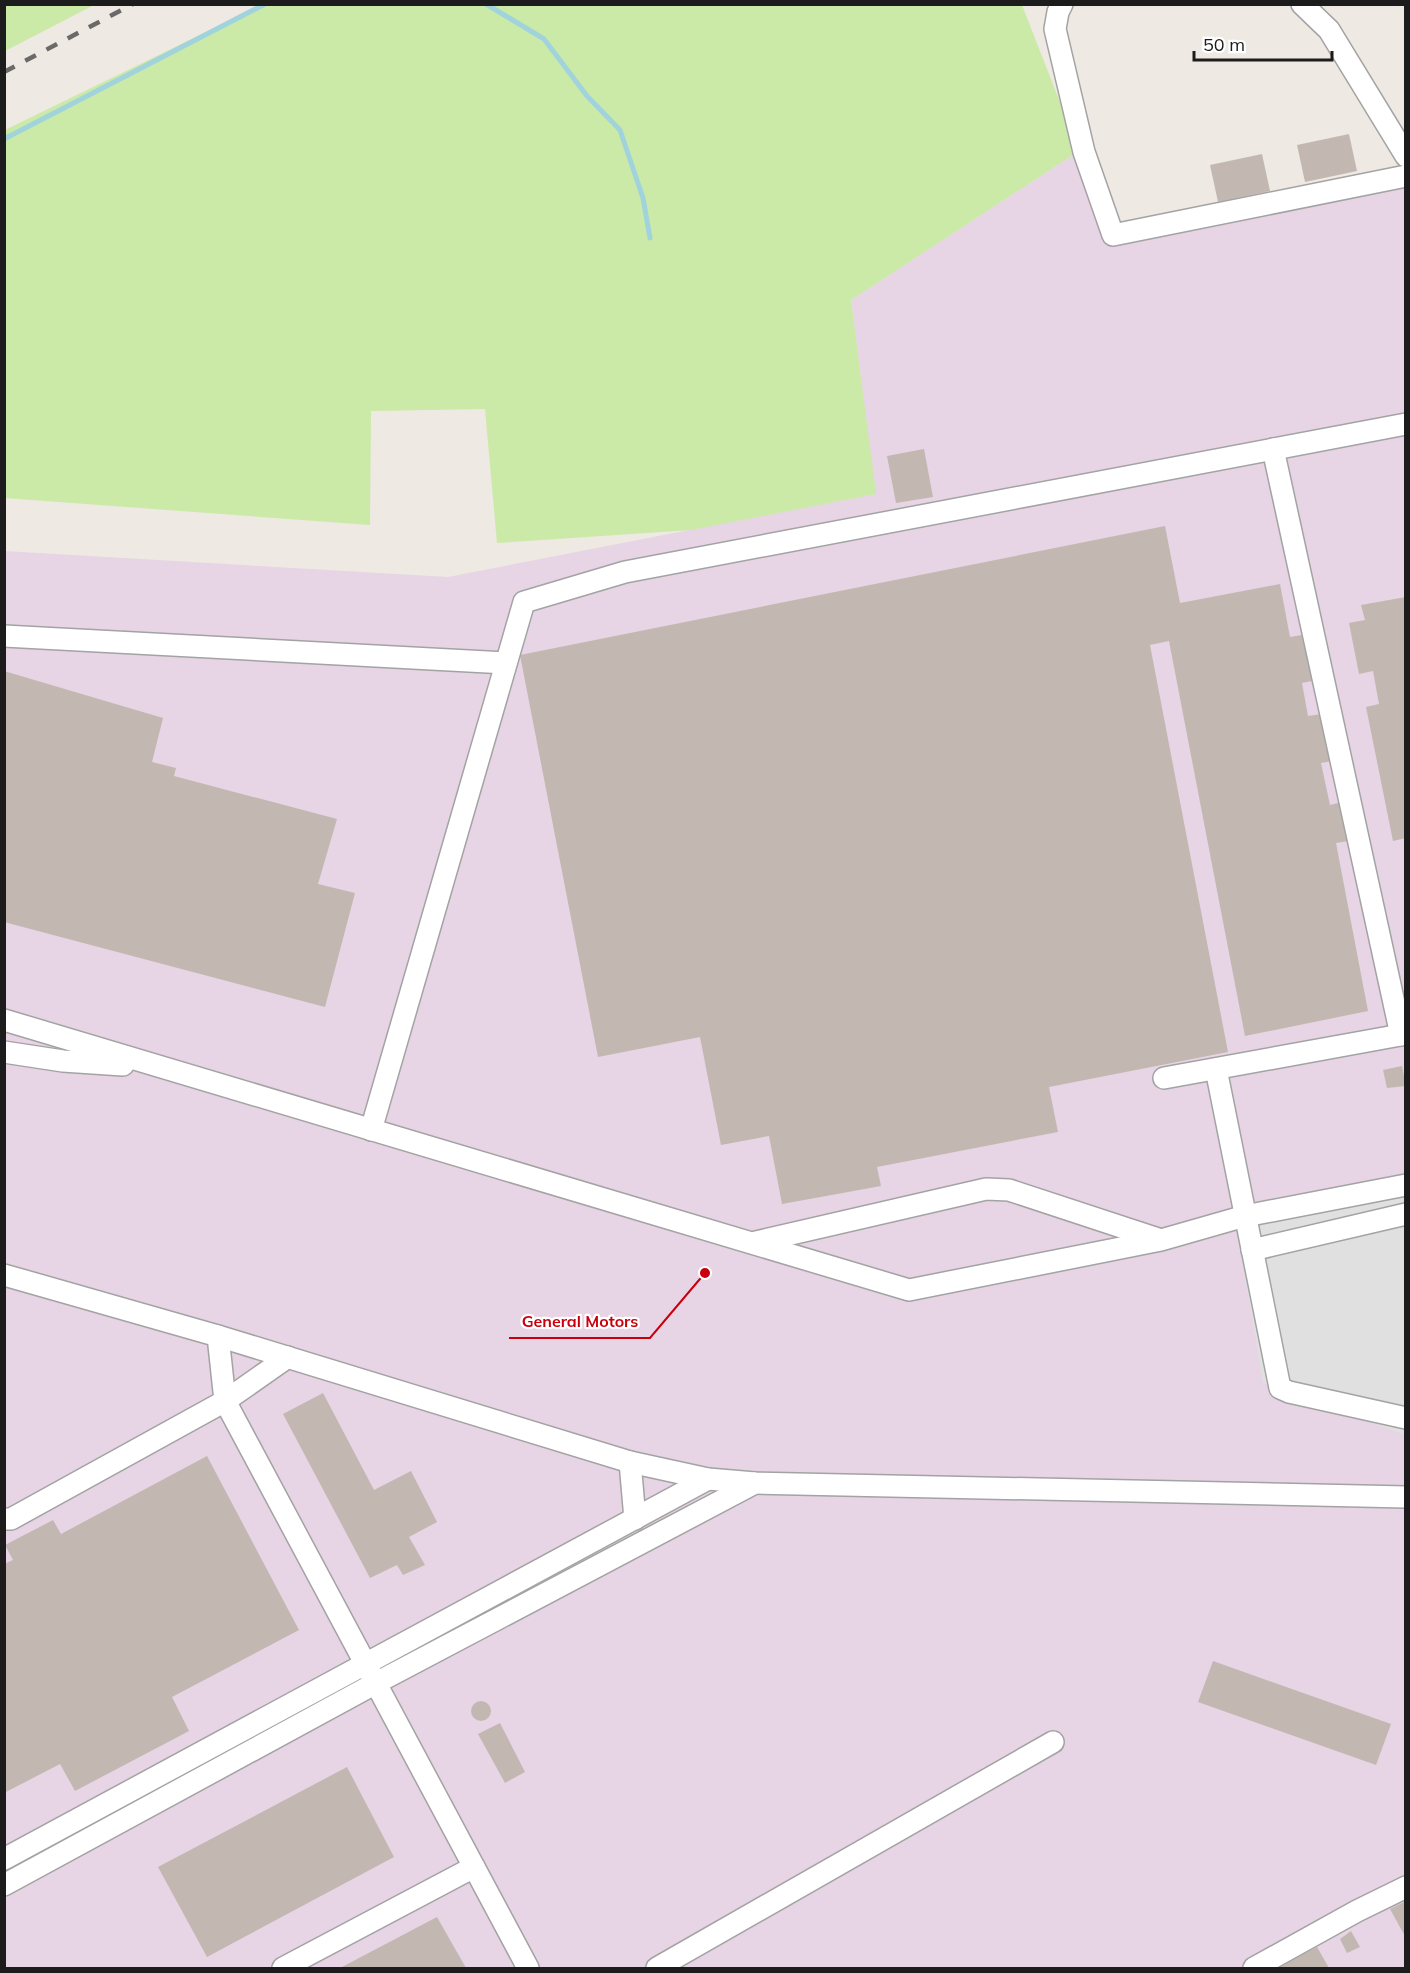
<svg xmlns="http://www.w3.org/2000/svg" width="1410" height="1973" viewBox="0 0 1410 1973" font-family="Mulish,sans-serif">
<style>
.industrial{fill:#e7d4e5}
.grass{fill:#cbe9a7}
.parking{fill:#e0e0e0}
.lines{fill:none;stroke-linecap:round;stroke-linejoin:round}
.stream{stroke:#a1d3dc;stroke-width:5}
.building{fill:#c2b8b1}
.minor-casing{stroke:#a3a3a3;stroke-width:24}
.minor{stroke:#fff;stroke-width:21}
.rail{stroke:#6a6a6a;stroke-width:4.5;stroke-dasharray:12 12;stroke-linecap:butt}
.leader{fill:none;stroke:#c9000c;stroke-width:2}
.callout-dot{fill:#c9000c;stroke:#fff;stroke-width:2}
.callout-label{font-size:16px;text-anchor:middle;font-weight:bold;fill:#c9000c;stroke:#fff;stroke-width:4.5;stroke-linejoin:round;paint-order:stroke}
</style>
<rect width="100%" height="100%" fill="#eee9e2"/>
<path class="industrial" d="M1079 151 1113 235 1405 174V1968H5L4 551 448 577 875 494 851 300Z"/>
<g class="grass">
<path d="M5 4H94V5L5 51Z"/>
<path d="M261 5H1022L1079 151 851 300 876 494 691 530 497 543 485 409 371 411 370 525 5 498V130Z"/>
</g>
<path class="parking" d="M1405 1195V1435L1263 1383 1237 1230Z"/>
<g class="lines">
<g class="stream">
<path d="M486 4 544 39 587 96 620 130 643 198 650 238"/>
<path d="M4 139 265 4"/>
</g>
</g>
<g class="building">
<path d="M1349 134 1357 171 1305 182 1297 145Z"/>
<path d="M1262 154 1270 191 1218 202 1210 165Z"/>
<path d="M924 449 933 497 896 503 887 456Z"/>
<path d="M1165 526 1180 603 1280 584 1290 637 1308 634 1317 680 1302 683 1308 716 1322 714 1332 761 1321 763 1330 805 1346 801 1354 840 1336 843 1368 1011 1245 1036 1169 641 1150 645 1228 1052 1049 1087 1058 1132 877 1167 881 1186 782 1204 769 1136 721 1145 700 1037 598 1057 520 655Z"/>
<path d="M1406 597V838L1393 841 1366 707 1379 704 1373 671 1359 674 1349 623 1365 620 1361 605Z"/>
<path d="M4 671 163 718 152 762 176 768 174 776 337 819 318 884 355 893 325 1007 4 922Z"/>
<path d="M1402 1066 1406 1086 1387 1088 1383 1070Z"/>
<path d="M323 1393 374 1490 411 1471 437 1522 409 1537 425 1565 403 1575 397 1565 370 1578 283 1414Z"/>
<path d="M207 1456 299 1630 172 1697 189 1731 75 1791 60 1764 4 1793V1564L13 1560 5 1545 53 1520 61 1534Z"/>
<path d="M1213 1661 1391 1724 1376 1765 1198 1702Z"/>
<circle cx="481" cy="1711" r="10"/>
<path d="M500 1723 525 1772 505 1783 478 1734Z"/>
<path d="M347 1767 394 1857 207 1957 158 1867Z"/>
<path d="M1406 1901V1938L1390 1909Z"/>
<path d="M437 1917 466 1968H340Z"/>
<path d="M1351 1931 1360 1947 1347 1953 1340 1939Z"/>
<path d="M1317 1947 1329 1968H1276Z"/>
</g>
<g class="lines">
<defs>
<g id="minor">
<path d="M1062 4 1058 12 1055 29 1084 152 1113 235 1406 176"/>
<path d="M1302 4 1329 30 1406 156"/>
<path d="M1273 449 1401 1035"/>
<path d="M4 636 506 663"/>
<path d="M4 1020 909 1290 1161 1240 1245 1216 1406 1185"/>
<path d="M4 1052 63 1061 123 1065"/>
<path d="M1216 1069 1280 1388 1289 1392 1406 1418"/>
<path d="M1164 1078 1406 1034"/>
<path d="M371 1130 524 602 625 572 1406 424"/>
<path d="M756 1242 986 1189 1009 1190 1158 1239"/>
<path d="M1252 1250 1406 1214"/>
<path d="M4 1275 218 1336 630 1462 708 1479 755 1483 1406 1497"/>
<path d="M218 1336 225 1401 528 1968"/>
<path d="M630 1462 635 1519"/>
<path d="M4 1519H11L225 1401 288 1357"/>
<path d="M4 1859 708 1479"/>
<path d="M4 1885 376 1683 755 1483"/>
<path d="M283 1968 474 1867"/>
<path d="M657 1968 1053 1742"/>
<path d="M1254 1968 1357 1911 1406 1887"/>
</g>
</defs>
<use href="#minor" class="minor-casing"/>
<use href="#minor" class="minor"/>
<path class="rail" d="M4 72 133 4"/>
</g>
<path class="leader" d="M705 1273L650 1338H509"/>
<circle class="callout-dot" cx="705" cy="1273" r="6"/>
<g class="callout-label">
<text x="580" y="1327">General Motors</text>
</g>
<rect width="1410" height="1973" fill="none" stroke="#1c1c1c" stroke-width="12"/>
<path d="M1194 51v9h138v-9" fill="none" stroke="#1c1c1c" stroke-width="3"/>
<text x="1203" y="51" font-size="18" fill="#1c1c1c" stroke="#ffffff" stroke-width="4.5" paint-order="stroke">50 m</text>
</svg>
